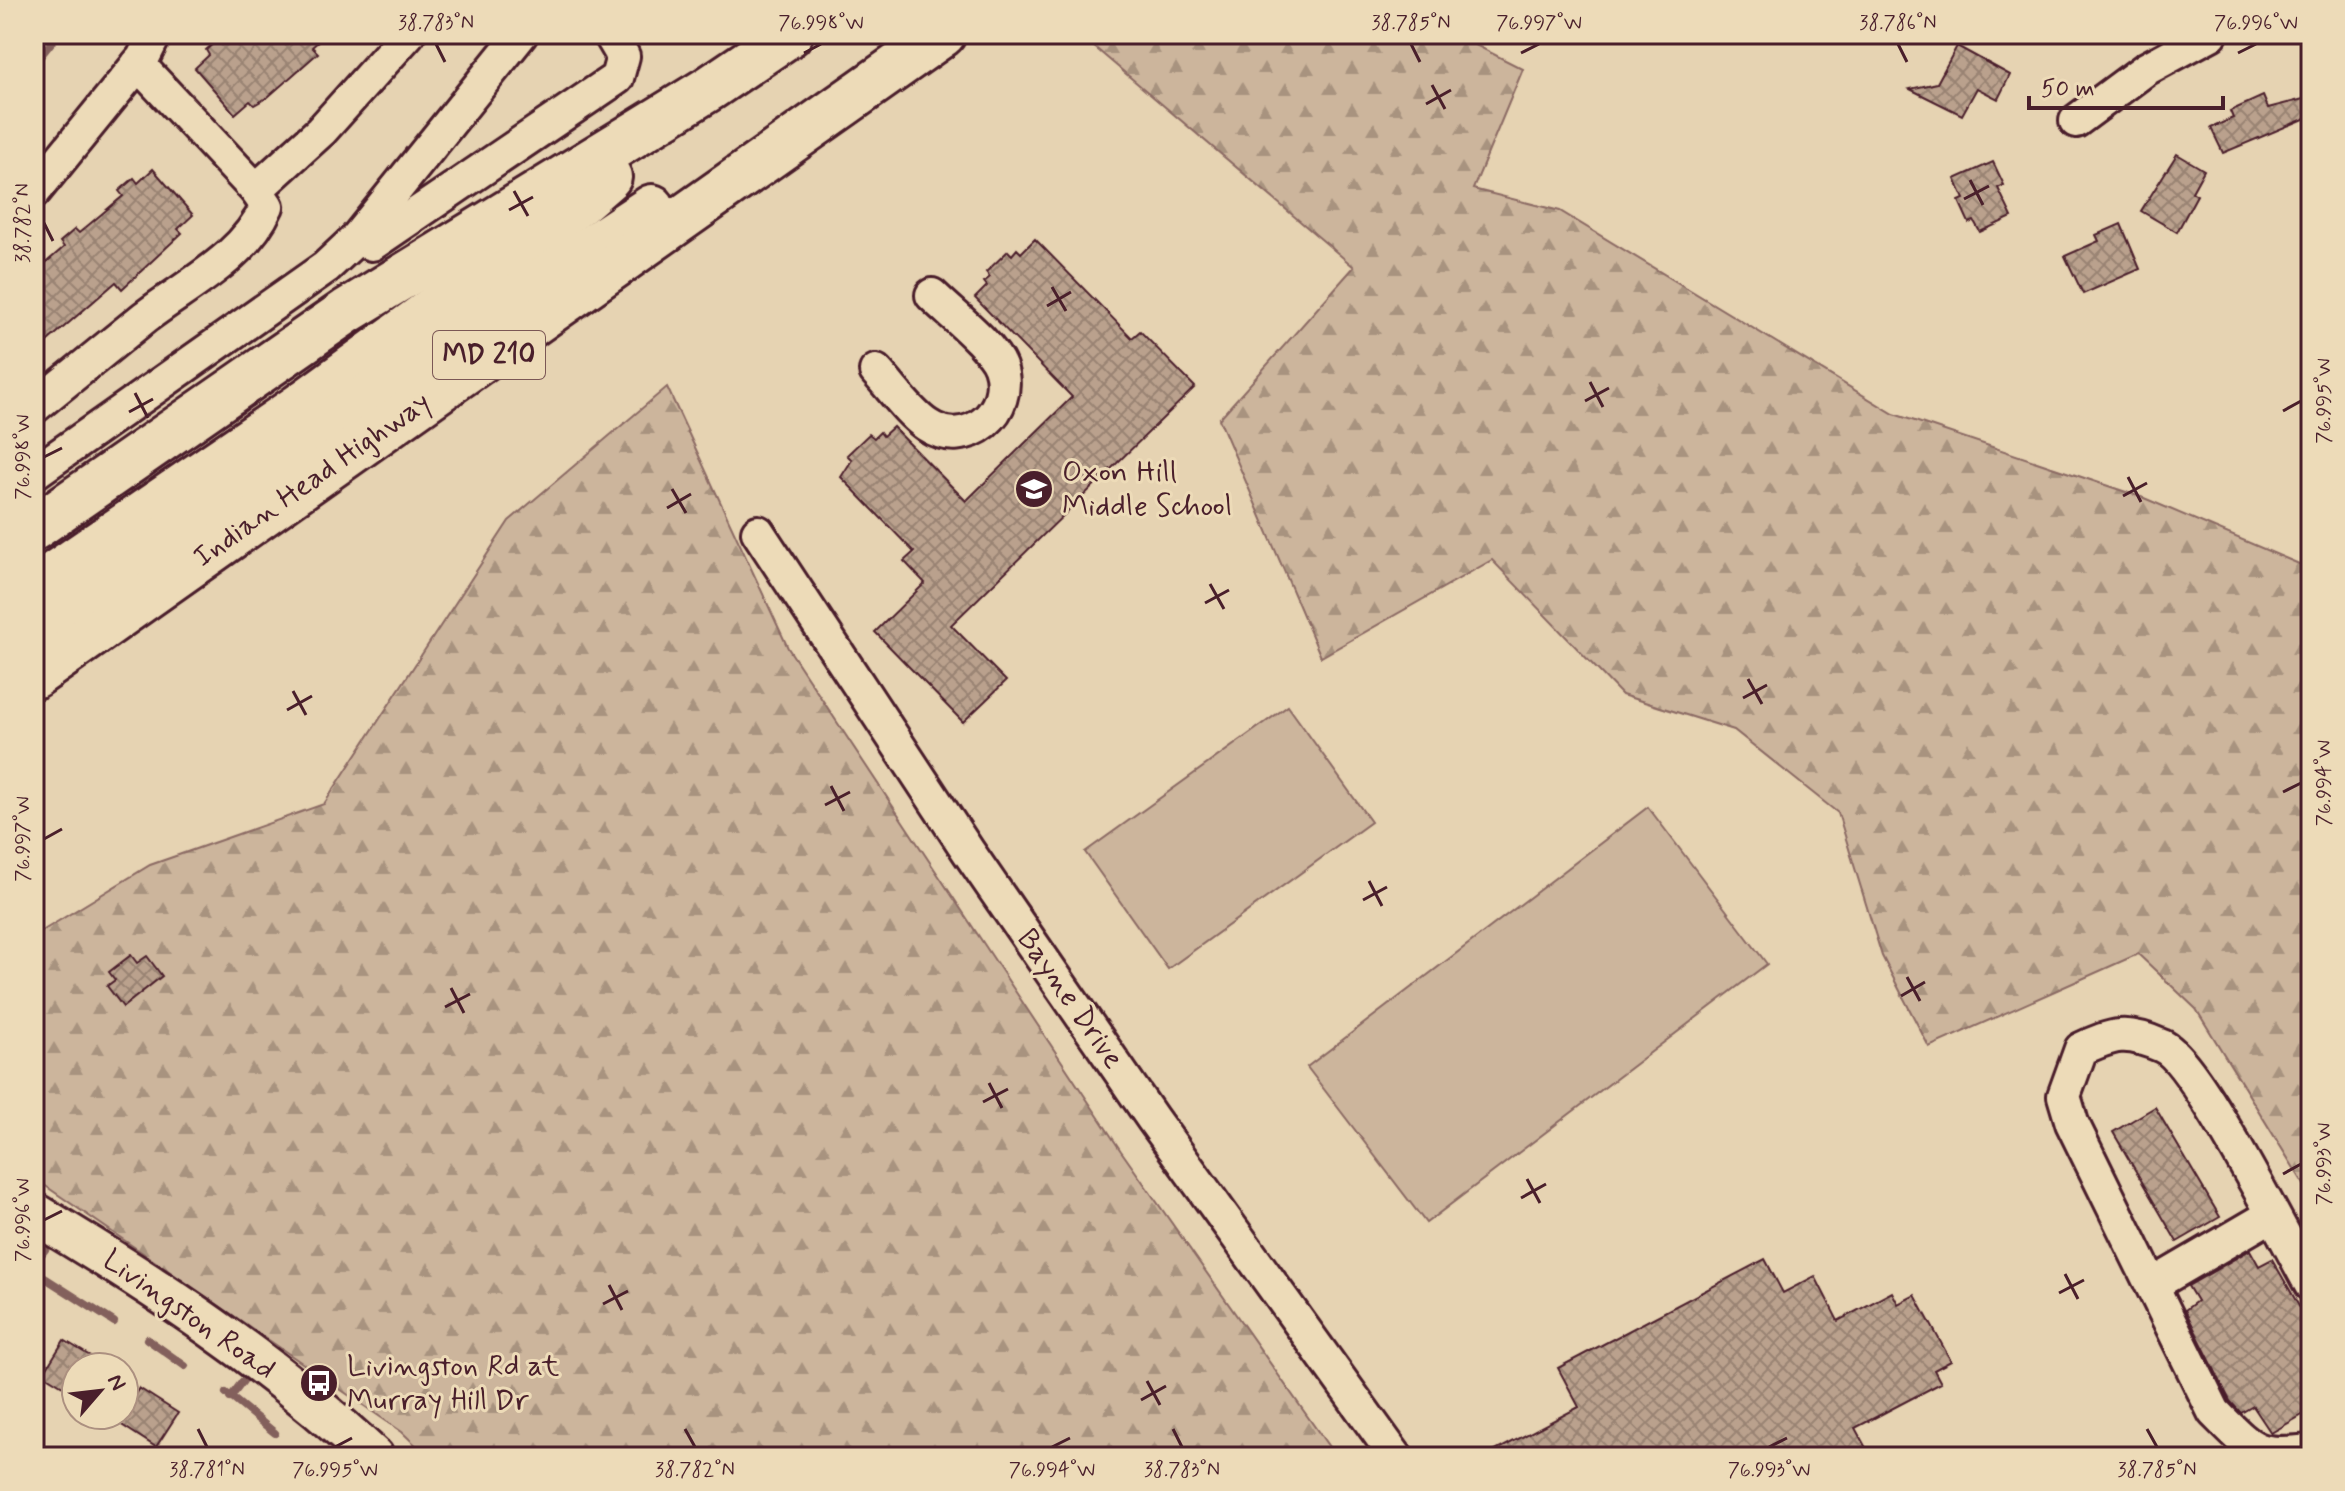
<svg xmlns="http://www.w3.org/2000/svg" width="2345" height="1491" viewBox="0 0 2345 1491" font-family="Mynerve,sans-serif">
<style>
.green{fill:#ccb59c;stroke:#8b6a64;stroke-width:2}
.forest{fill:url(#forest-firs);stroke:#8b6a64;stroke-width:2}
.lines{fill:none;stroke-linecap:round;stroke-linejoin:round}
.stream{stroke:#83605c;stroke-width:8}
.building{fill:url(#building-cross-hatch);stroke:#4a1f2b;stroke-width:2}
.minor-casing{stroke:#4a1f2b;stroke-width:38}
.major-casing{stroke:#4a1f2b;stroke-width:46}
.highway-casing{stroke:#4a1f2b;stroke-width:50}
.minor{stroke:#eddbb8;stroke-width:32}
.major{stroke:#eddbb8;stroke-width:40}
.highway{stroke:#eddbb8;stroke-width:44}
.ticks{fill:none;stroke:#4a1f2b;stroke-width:3}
.labels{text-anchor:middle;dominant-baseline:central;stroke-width:6;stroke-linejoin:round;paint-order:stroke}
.shield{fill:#eddbb8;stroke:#7b5755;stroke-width:2}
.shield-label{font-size:28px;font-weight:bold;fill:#4a1f2b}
.poi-label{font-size:30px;fill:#4a1f2b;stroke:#eddbb8;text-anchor:start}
.street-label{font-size:30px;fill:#4a1f2b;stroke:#eddbb8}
.neatline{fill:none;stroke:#4a1f2b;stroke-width:3}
.ticks-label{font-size:20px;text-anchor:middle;fill:#4a1f2b}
</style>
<defs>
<pattern id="forest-firs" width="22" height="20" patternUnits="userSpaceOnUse" patternTransform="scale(2)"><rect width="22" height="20" fill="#ccb59c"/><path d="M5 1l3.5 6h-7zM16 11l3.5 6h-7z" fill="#a8937f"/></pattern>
<pattern id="building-cross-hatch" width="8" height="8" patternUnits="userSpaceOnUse" patternTransform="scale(2)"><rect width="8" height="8" fill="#baa18d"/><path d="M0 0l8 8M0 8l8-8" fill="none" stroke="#998373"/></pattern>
</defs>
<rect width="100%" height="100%" fill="#e6d3b2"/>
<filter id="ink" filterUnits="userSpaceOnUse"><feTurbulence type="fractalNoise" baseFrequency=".0125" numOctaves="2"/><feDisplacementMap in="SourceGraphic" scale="16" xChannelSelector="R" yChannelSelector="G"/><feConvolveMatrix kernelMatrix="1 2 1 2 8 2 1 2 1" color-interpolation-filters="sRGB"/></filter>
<g filter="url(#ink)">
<g class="green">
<path d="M1288 706 1371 822 1168 969 1085 852Z"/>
<path d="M1648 807 1767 964 1426 1223 1307 1067Z"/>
</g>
<g class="forest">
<path d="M1079 34H1454L1523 69 1473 189 1560 211 1894 414 2144 498 2311 569V1196L2196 1009 2138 954 1929 1047 1882 956 1838 813 1734 730 1622 695 1492 560 1321 657 1219 419 1354 267Z"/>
<path d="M667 387 788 648 1121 1151 1336 1457H428L402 1432 34 1178V936L150 865 324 804 509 521Z"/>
</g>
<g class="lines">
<g class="stream">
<path d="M34 64 58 34"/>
<path d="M34 1264 46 1248"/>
<path d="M34 1271 114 1322"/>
<path d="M147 1339 185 1366"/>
<path d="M226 1393 275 1433"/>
<path d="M230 1398 243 1381"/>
</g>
</g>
<g class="building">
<path d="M224 34H327L312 47 318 53 268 97 254 105 250 101 235 114 195 68 209 55 206 50Z"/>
<path d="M1957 46 2010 75 1998 99 1977 88 1962 115 1910 89 1937 83Z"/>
<path d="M2263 96 2268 108 2311 97V116L2223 153 2211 128 2233 118 2230 111Z"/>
<path d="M2177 154 2204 170 2192 192 2197 195 2177 232 2141 211Z"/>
<path d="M1993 162 2004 185 1998 188 2012 217 1980 232 1974 221 1969 223 1959 201 1964 199 1955 179Z"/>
<path d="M153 169 193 215 178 229 182 233 122 289 116 282 34 353V273L64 247 60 242 75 229 79 233 123 196 119 191 134 178 138 183Z"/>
<path d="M2121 224 2140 269 2083 294 2065 256 2099 241 2096 235Z"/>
<path d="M1035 239 1132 338 1140 331 1195 387 951 625 1006 681 963 722 875 632 925 583 904 561 914 552 841 477 852 460 847 455 869 434 874 438 880 432 883 436 893 427 966 501 1072 397 975 298 987 286 984 282 990 277 986 272 1008 251 1012 255 1017 249 1021 253Z"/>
<path d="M131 955 137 963 147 956 162 976 123 1007 107 986 115 980 109 972Z"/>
<path d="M2155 1107 2220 1217 2177 1242 2113 1132Z"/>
<path d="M2250 1250 2259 1266 2272 1259 2311 1327V1410L2271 1433 2253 1406 2241 1413 2230 1401 2185 1310 2197 1301 2188 1286Z"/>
<path d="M1765 1259 1783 1293 1815 1276 1838 1321 1892 1292 1898 1304 1915 1295 1951 1361 1934 1370 1941 1383 1855 1428 1871 1457H1484L1579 1407 1558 1368Z"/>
<path d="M64 1340 108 1367H76V1394L43 1374Z"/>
<path d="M139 1388 178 1413 156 1447 117 1422Z"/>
</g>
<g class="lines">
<defs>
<g id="minor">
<path d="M138 64 256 190"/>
<path d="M2076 121 2146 69 2211 34"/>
<path d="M34 192 143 58 155 34"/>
<path d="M356 239 372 244 617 78 623 56 610 34"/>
<path d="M876 371C892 388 908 412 927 425 967 452 1015 411 1000 367 992 345 950 313 932 295"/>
<path d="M34 407C71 377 108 347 145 317 188 284 244 258 267 206L256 190 321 131 408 34"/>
<path d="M34 473 326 267 356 239 521 34"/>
<path d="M758 532 968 851 1152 1118 1396 1457"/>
<path d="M2154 1284 2272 1215"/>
<path d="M2311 1285C2287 1243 2196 1060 2162 1046 2126 1030 2114 1034 2081 1049L2064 1096 2072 1123 2214 1412C2253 1451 2255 1457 2311 1451"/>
</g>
<path id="major" d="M34 1213C154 1285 270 1361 373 1457"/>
<g id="highway">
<path d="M34 528 347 311 710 88 790 34"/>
<path d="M34 588 298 407 579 203 609 177"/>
<path d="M34 631 315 431 652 207"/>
<path d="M34 676 943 34"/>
</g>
</defs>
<use href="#minor" class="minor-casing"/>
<use href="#major" class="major-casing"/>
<use href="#highway" class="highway-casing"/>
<use href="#minor" class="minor"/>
<use href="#major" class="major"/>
<use href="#highway" class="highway"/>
</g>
</g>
<path class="ticks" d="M436 44 445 62M1411 44 1420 62M1898 44 1907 62M804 53 821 44M1521 53 1539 44M2238 53 2256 44M1432 85 1445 109M1426 104 1451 90M1970 180 1983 205M514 191 528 216M1964 199 1989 186M509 210 533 197M44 223 53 241M1052 287 1066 311M1047 306 1071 292M1590 382 1603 407M135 393 148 418M1585 401 1609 388M2283 411 2301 401M129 412 153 399M44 457 62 448M2128 477 2141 502M672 489 686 513M2123 496 2147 483M667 508 691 494M1210 584 1224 609M1205 603 1229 590M1748 679 1762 704M293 691 306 715M1743 698 1767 685M287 710 312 696M831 786 844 811M2283 792 2301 783M825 805 850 792M44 839 62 829M1369 881 1382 906M1363 900 1387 887M1907 977 1920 1001M451 988 464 1013M1901 996 1925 982M445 1007 470 994M989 1083 1002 1108M983 1102 1008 1089M2283 1174 2301 1164M1527 1179 1540 1203M1521 1198 1546 1184M44 1220 62 1211M2065 1274 2078 1299M609 1285 622 1310M2059 1293 2084 1280M603 1304 628 1291M1147 1381 1160 1405M1141 1400 1166 1386M198 1429 207 1447M685 1429 695 1447M1173 1429 1182 1447M2147 1429 2157 1447M335 1447 352 1438M1052 1447 1070 1438M1769 1447 1787 1438"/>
<defs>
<symbol id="school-disc" viewBox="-11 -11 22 22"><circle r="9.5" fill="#4a1f2b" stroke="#eddbb8"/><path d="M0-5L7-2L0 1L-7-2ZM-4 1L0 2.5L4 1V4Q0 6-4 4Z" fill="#fff"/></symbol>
<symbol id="bus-disc" viewBox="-11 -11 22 22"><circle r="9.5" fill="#4a1f2b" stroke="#eddbb8"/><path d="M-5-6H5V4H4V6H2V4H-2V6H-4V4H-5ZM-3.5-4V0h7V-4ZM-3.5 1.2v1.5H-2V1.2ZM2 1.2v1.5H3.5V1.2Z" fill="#fff"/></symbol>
</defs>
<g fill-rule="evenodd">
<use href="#school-disc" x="1012" y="467" width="44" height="44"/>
<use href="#bus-disc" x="297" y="1361" width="44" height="44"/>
</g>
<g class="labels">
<rect class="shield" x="433" y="331" width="112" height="48" rx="6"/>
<g class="shield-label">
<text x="489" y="355">MD 210</text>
</g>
<g class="poi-label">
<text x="1062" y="472">Oxon Hill<tspan x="1062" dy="34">Middle School</tspan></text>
<text x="347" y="1366">Livingston Rd at<tspan x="347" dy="34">Murray Hill Dr</tspan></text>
</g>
<g class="street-label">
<text transform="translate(312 480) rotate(-35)">Indian Head Highway</text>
<text transform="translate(1070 999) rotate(55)">Bayne Drive</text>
<text transform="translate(189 1315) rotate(35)">Livingston Road</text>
</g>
</g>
<rect width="2345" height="1491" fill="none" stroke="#eddbb8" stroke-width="88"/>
<g transform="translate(100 1391) rotate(62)"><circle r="38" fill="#eddbb8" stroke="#ac9080" stroke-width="2"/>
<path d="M0-6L14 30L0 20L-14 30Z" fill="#4a1f2b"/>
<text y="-12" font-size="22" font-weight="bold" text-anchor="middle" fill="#4a1f2b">N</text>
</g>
<path d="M2029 96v12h194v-12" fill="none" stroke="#4a1f2b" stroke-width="4"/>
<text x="2041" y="96" font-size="24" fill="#4a1f2b" stroke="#eddbb8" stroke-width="6" paint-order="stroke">50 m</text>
<rect x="44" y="44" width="2257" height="1403" class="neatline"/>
<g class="ticks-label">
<text x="436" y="29">38.783°N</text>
<text x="821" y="29">76.998°W</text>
<text x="1411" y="29">38.785°N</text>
<text x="1539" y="29">76.997°W</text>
<text x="1898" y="29">38.786°N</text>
<text x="2256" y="29">76.996°W</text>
<text transform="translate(22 223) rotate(-90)" y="7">38.782°N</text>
<text transform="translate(2323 401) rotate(-90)" y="7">76.995°W</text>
<text transform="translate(22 457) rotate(-90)" y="7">76.998°W</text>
<text transform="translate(2323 783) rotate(-90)" y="7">76.994°W</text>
<text transform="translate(22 839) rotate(-90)" y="7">76.997°W</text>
<text transform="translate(2323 1164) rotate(-90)" y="7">76.993°W</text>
<text transform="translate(22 1220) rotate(-90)" y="7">76.996°W</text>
<text x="207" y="1476">38.781°N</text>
<text x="335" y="1476">76.995°W</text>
<text x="695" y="1476">38.782°N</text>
<text x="1052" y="1476">76.994°W</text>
<text x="1182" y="1476">38.783°N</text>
<text x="1769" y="1476">76.993°W</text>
<text x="2157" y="1476">38.785°N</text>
</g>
</svg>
